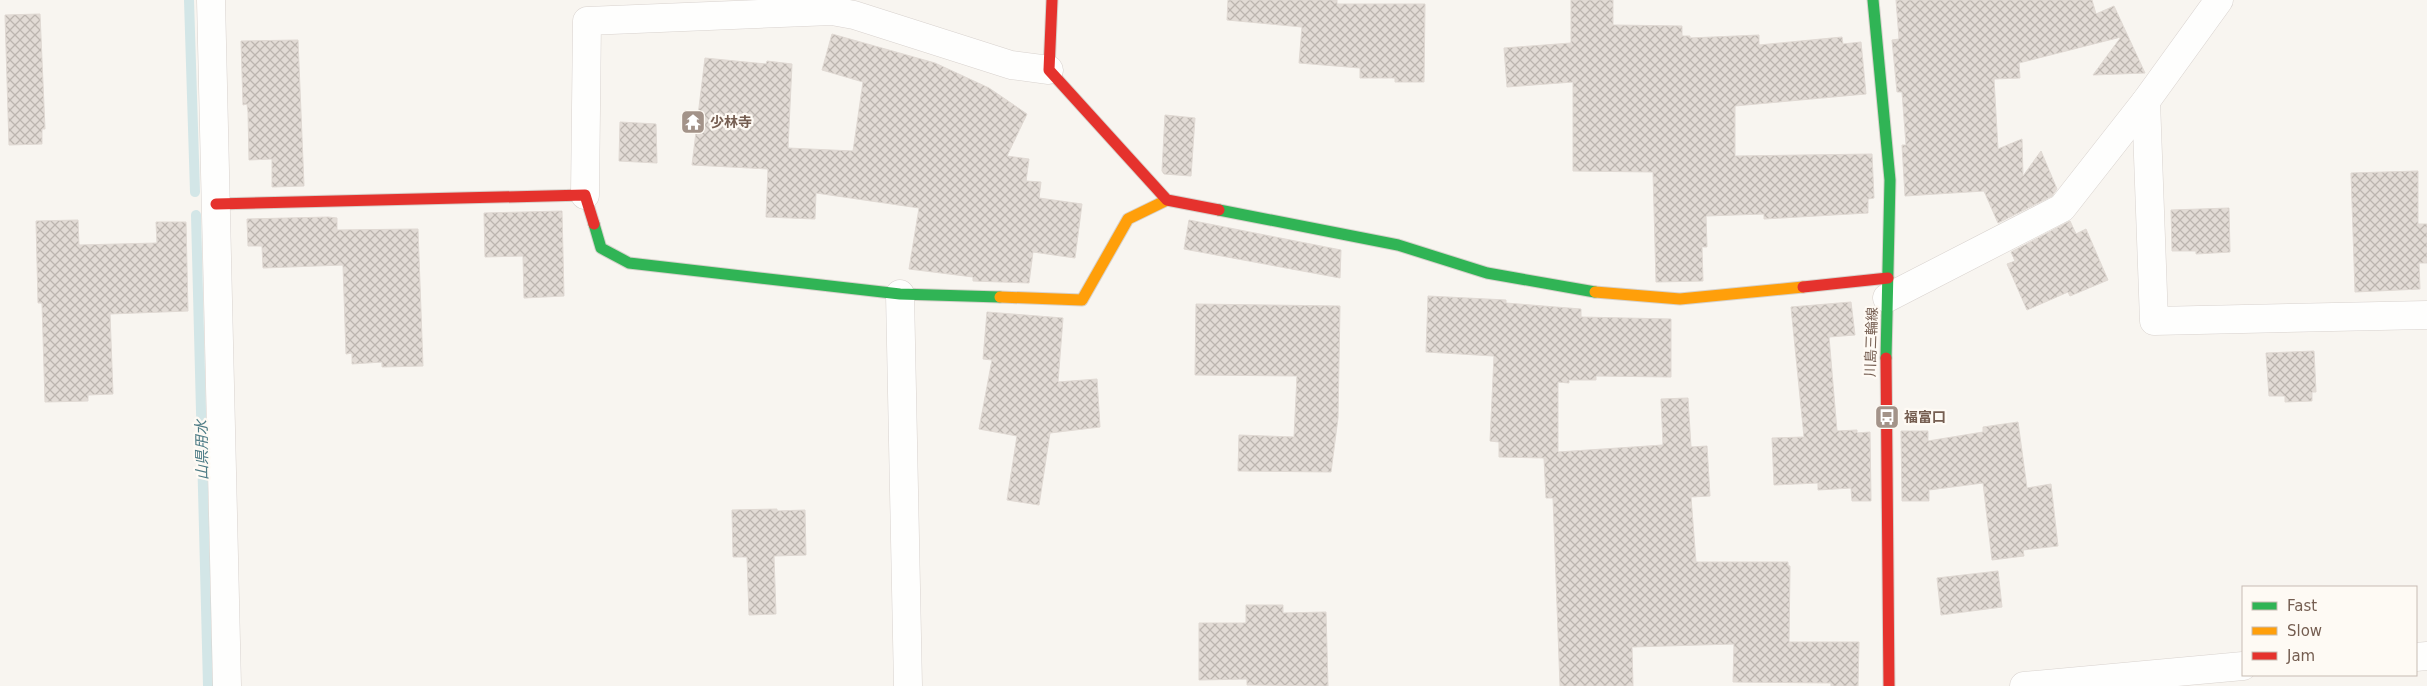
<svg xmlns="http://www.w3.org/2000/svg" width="2427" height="686" viewBox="0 0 2427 686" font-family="'DejaVu Sans','Noto Sans JP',sans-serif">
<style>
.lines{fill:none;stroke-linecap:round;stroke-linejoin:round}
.stream{stroke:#d3e6e7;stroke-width:10}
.building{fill:url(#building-cross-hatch);stroke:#e0d9d3}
.street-casing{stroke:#d8d2ce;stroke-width:29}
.fast-casing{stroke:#d6d1cb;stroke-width:13}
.slow-casing{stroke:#d6d1cb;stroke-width:13}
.jam-casing{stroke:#d6d1cb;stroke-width:13}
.street{stroke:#fefefd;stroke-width:28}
.fast{stroke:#30b455;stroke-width:11}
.slow{stroke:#ff9f0a;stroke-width:11}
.jam{stroke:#e5322d;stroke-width:11}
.labels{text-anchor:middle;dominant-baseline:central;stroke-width:4.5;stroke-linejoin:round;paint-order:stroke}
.poi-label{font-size:14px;font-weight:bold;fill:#755e51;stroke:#fefaf4;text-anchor:start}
.street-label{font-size:14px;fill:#755e51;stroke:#fefaf4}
.water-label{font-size:15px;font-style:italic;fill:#4d7b85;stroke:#fefaf4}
</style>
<defs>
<pattern id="building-cross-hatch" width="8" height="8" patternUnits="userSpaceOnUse" patternTransform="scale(1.25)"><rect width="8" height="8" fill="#e2dbd5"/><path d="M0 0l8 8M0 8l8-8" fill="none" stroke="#bcb5af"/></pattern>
</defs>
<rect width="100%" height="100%" fill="#f8f5f0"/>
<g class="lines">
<g class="stream">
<path d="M189 0 195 192"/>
<path d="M196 215 208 686"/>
</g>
</g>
<g class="building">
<path d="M1228 0H1337V4H1425L1424 82H1395V78H1360V68L1299 63 1302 27 1227 20Z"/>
<path d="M1571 0H1613V25L1682 26V36H1690V38L1759 35V45L1842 37 1843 44 1861 42 1866 94 1735 106V156L1872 154 1874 198 1868 199V213L1764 219V214L1706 216 1707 247H1702L1703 281 1656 282 1653 172 1573 171V82L1507 87 1504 48 1571 43Z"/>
<path d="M1896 0H2092L2096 14 2114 6 2145 73 2093 75 2121 37 2019 63 2020 78 1994 79 1998 149 2022 139 2023 176 2041 151 2057 189 2052 196 1998 223 1984 191 1905 196 1902 145H1906L1902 92H1897L1892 40 1899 39Z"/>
<path d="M40 14 45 129H42V144L9 145 5 15Z"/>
<path d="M832 34 935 63 989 88 1027 114 1007 156 1029 159 1026 181 1041 182 1039 198 1082 204 1075 258 1033 252 1029 283 973 281V277L909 269 919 208 816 193 815 219 766 217 768 169 692 165 705 58 766 64 767 61 792 64 788 148 853 151 863 82 822 70Z"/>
<path d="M298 40 304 186 272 187V159L249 160 248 112 247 104 243 105 241 41Z"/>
<path d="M1165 115 1195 118 1191 176 1164 174 1162 171Z"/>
<path d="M620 122 656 124 657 163 619 161Z"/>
<path d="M2418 171V224H2427V263H2419L2420 289 2355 292 2351 173Z"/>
<path d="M2229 208 2230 252 2196 254V251H2172L2171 210Z"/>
<path d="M562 211 564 296 524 298 523 256 485 257 484 213Z"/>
<path d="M328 217 337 218V230L418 229 423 366 382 367V362L352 364V353L346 354 343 265 263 268 262 246H248L247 219Z"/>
<path d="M78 220 79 245 157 243 156 222H186L188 311 110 314 113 394 88 395V401L45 402 42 303H38L36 221Z"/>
<path d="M1189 220 1341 250 1340 278 1184 249Z"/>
<path d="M2070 221 2076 234 2086 229 2108 280 2070 296 2068 292 2027 310 2007 264 2015 261 2011 252Z"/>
<path d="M1428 296 1506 300V303L1581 309V317L1671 319V377L1596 376V380H1569V383L1558 382V452L1663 445 1661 399 1688 398 1691 447 1707 446 1710 496 1691 497 1696 562H1788V566H1790L1789 642H1859L1858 686H1831V683L1733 682 1734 644 1632 647 1633 686H1560L1553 498H1546L1544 458 1499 457V442L1490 441 1494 356 1426 352Z"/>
<path d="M1851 302 1855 335 1829 337 1837 431 1857 430V433L1870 432 1871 501H1852L1851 488 1818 490V483L1774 485 1772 438 1804 437 1791 307Z"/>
<path d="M1196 304 1340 306 1338 418 1331 472 1238 471 1239 435 1294 437 1297 376 1195 375Z"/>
<path d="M987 312 1063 318 1058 382 1097 379 1100 427 1050 433 1039 505 1007 500 1017 436 979 429 992 360 983 359Z"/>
<path d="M2314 351 2316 392H2312V401L2285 402V396H2269L2266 353Z"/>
<path d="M2018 422 2027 488 2051 484 2058 546 2023 550 2024 556 1992 560 1983 483 1929 490V501H1902L1901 431H1928V441L1983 432V427Z"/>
<path d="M777 509V511L805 510 806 555 774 556 776 614 749 615 747 557H733L732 510Z"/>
<path d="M1998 571 2002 607 1941 615 1937 578Z"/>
<path d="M1246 605H1283V613L1326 612 1328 686 1247 685V679L1199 680V623H1246Z"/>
</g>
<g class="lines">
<defs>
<g id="street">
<path d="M211 0 227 686"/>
<path d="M2146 101 2154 321 2427 315"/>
<path d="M585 195 587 21 832 11 854 15 1011 65 1049 70"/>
<path d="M900 294 908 686"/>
<path d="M1887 298 2062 208 2146 101 2219 0"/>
<path d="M2416 657 2427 656"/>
<path d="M2024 686 2243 666"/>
</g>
<g id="fast">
<path d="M1873 0 1890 180 1886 358"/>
<path d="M1219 210 1398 245 1487 273 1595 292"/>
<path d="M594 224 601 248 629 263 900 294 1000 297"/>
</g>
<g id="slow">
<path d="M1595 292 1680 299 1803 287"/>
<path d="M1000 297 1082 300 1128 219 1167 200"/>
</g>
<g id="jam">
<path d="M1052 0 1049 70 1167 200 1219 210"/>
<path d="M216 204 585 195 594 224"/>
<path d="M1803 287 1888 278"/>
<path d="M1886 358 1889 686"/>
</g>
</defs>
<use href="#street" class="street-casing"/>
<use href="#fast" class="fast-casing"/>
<use href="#slow" class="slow-casing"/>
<use href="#jam" class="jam-casing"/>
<use href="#street" class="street"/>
<use href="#fast" class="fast"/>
<use href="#slow" class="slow"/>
<use href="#jam" class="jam"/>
</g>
<defs>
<symbol id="temple-square" viewBox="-11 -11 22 22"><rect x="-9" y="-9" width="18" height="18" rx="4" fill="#a39389" stroke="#fefaf4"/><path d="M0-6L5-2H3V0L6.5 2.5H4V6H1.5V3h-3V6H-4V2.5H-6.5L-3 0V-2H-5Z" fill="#fff"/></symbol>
<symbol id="bus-square" viewBox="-11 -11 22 22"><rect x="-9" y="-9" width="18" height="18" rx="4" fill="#a39389" stroke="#fefaf4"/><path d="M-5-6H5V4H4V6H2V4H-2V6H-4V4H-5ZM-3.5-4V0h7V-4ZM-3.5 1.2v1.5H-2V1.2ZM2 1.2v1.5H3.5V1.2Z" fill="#fff"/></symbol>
</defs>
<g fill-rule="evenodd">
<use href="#temple-square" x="679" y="108" width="28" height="28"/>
<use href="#bus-square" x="1873" y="403" width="28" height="28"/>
</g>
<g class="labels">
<g class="poi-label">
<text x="710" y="122">少林寺</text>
<text x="1904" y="417">福富口</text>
</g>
<g class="street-label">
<text transform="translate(1871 342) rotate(-88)">川島三輪線</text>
</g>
<g class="water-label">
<text transform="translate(202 450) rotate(-91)">山県用水</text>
</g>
</g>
<rect x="2242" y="586" width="175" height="90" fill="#fefaf4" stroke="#c7bcb3"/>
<rect x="2252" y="602" width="25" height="8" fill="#30b455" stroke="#c7bcb3"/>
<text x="2287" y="611" font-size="15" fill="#755e51">Fast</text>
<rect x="2252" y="627" width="25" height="8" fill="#ff9f0a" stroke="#c7bcb3"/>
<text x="2287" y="636" font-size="15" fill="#755e51">Slow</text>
<rect x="2252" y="652" width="25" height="8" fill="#e5322d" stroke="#c7bcb3"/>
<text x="2287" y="661" font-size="15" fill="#755e51">Jam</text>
</svg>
